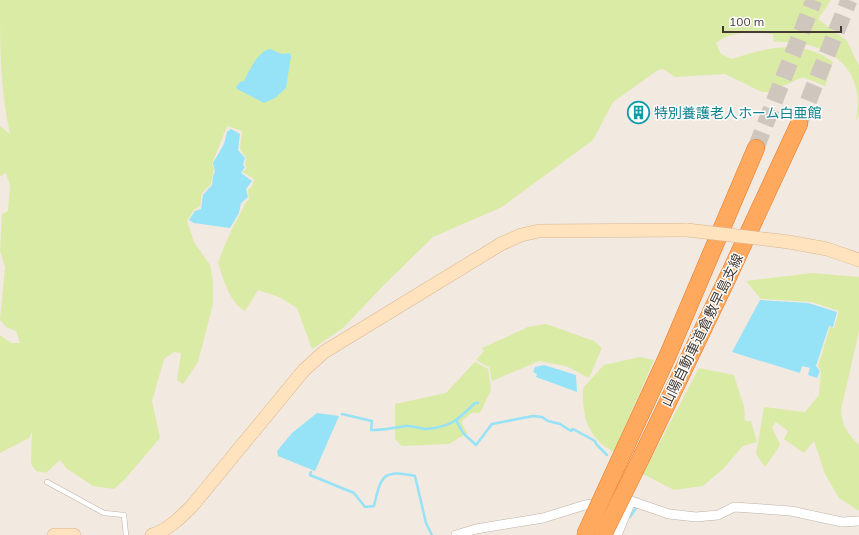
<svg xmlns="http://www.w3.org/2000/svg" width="859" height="535" viewBox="0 0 859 535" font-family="Mulish,'Noto Sans JP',sans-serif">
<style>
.green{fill:#daeba5}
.water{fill:#96e2f6}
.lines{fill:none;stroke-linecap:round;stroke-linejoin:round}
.stream{stroke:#96e2f6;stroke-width:2.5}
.highway-tunnel{stroke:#cfc6be;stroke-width:17;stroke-dasharray:17 8;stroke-linecap:butt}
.lane-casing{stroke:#c0b2a6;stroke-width:5.5}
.street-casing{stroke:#c0b2a6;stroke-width:10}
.secondary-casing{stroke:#d9b68e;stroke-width:14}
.highway-casing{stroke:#ea7823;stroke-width:18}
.lane{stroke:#fff;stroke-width:4.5}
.street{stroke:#fff;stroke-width:9}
.secondary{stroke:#ffe2be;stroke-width:13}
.highway{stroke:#ffa95f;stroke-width:17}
.secondary-bridge-casing{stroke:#d9b68e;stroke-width:14;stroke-linecap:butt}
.highway-bridge-casing{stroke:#ea7823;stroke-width:18;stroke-linecap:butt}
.secondary-bridge{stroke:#ffe2be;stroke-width:13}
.highway-bridge{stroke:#ffa95f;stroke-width:17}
.labels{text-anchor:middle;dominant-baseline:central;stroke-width:3;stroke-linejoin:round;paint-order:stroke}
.culture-label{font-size:14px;fill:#0d838f;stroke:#fff;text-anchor:start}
.street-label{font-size:14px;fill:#433931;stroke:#fff}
</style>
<rect width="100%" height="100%" fill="#f2e9e1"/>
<g class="green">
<path d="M0 0H831L818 19 847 41 859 66V115L856 121C857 112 859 102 857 93 851 53 809 40 774 42L773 34C754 32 732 30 716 43L721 54 732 59C766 48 801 38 833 62L825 86 805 78H800L771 92H762L725 74 675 77 663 69 658 70 613 102 593 140 502 207 433 237 384 285 343 328 312 349 297 308 279 297 258 290 245 311C229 302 224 280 218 263 224 246 231 230 240 214 244 207 243 205 249 199L248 190 252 186 254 179 243 172 247 168 245 165 246 157 240 149 242 131 227 126 212 164 214 169 211 184 202 193 200 206 194 210 187 221 194 242 210 265 213 282V304L198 362 183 384 177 380 181 353 174 352 164 359 152 401 160 438 125 479 114 489 93 486 66 468 60 460 46 473 36 471 31 464 32 432 29 438 0 453V335L11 343H20L16 331 6 327 0 320 5 267 0 251 2 214 8 211 10 185 6 173 0 176V126L10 134C0 89 0 46 0 0Z"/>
<path d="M812 273 859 277V331L841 410C842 426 848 434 859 445V511L839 498 825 474 814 441 804 453 784 439 788 431 776 422 772 427 780 445 765 467 756 454 764 407 805 412 819 395 821 371 818 366 830 327 834 328 839 311 812 302 761 299 746 281Z"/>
<path d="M546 324 594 341 602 348 589 378 566 366 539 361 492 381 489 367 476 360 484 351 482 348 528 327Z"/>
<path d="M640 357 654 360 614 452C588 438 582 418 583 388L604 365Z"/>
<path d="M475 362 488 369 491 390 480 413H471L461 422 467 433 449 444 402 446 395 439V404L446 393Z"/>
<path d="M699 368 734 375 744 407 745 421H751L757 442 743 446 723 469 703 486 674 490 643 474Z"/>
</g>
<g class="water">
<path d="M270 49 282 54 290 53 291 56 286 88 275 98 264 103 237 89 236 87 240 82 244 81C249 71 258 51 270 49Z"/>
<path d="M231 129 240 134 238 150 245 158 243 165 245 167 241 173 252 181 246 189 248 197 241 203 239 213 230 228 194 223 189 220 195 211 201 209 203 195 212 185 213 176 215 172 213 163 224 144 227 132Z"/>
<path d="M760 300 808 303 837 312 833 327 829 326 816 366 820 371 817 378 808 375 810 368 802 366 800 373 732 352Z"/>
<path d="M544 365 576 375 577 392 536 377 537 374 533 372 535 367Z"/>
<path d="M317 413 339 416 315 471 278 456 277 451 292 433Z"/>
</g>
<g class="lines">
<g class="stream">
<path d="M342 414 372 421 371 430C384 430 394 428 405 426 413 425 420 429 427 429 451 427 459 419 475 403H478"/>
<path d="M457 422 463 433 476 445 492 424 533 416 542 417 548 421 560 424 571 431 573 429 595 441 596 444 607 455"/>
<path d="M311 472 310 475 354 493 365 507 374 506C381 477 382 468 415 476L426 523 432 535"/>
<path d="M630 517 636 508"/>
</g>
<g class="highway-tunnel">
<path d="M799 124 849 0"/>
<path d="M756 148 814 0"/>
</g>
<defs>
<path id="lane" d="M47 482 104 513 124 515 126 535"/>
<g id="street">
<path d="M618 502 631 501 669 514 696 517 718 515 734 507 791 511 842 522 859 521"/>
<path d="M456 535 476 529 543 518 585 505 601 503"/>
<path d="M617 535 631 501"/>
</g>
<g id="secondary">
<path d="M789 242 827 249 859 260"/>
<path d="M54 535H74"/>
<path d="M152 535C168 530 180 518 192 506L304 370 324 352 501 244 521 235 539 231 687 230"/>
</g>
<g id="highway">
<path d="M626 446 668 355 756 148"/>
<path d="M643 454 728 277 799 124"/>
</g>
</defs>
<use href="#lane" class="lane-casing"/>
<use href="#street" class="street-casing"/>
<use href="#secondary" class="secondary-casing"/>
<use href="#highway" class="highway-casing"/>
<use href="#lane" class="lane"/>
<use href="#street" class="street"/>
<use href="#secondary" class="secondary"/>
<use href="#highway" class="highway"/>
<defs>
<path id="secondary-bridge" d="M687 230 789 242"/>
<g id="highway-bridge">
<path d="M585 535 626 446"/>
<path d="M603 535 643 454"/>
</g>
</defs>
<use href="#secondary-bridge" class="secondary-bridge-casing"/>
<use href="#highway-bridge" class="highway-bridge-casing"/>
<use href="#secondary-bridge" class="secondary-bridge"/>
<use href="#highway-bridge" class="highway-bridge"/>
</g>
<defs>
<symbol id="building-ring" viewBox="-11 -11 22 22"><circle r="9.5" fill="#fff" stroke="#0f9aa8" stroke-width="1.5"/><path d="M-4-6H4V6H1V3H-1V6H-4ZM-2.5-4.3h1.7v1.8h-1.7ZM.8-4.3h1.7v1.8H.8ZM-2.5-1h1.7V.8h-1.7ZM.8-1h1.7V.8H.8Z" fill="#0f9aa8"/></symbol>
</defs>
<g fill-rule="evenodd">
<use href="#building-ring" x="626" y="100" width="25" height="25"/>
</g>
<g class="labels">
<g class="culture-label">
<text x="654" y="113">特別養護老人ホーム白亜館</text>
</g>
<g class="street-label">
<text transform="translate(702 330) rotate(-64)">山陽自動車道倉敷早島支線</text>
</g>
</g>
<path d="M723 26v6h118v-6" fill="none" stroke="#433931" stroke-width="2"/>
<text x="729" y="26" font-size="12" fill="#433931" stroke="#ffffff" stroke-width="3" paint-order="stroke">100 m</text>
</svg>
